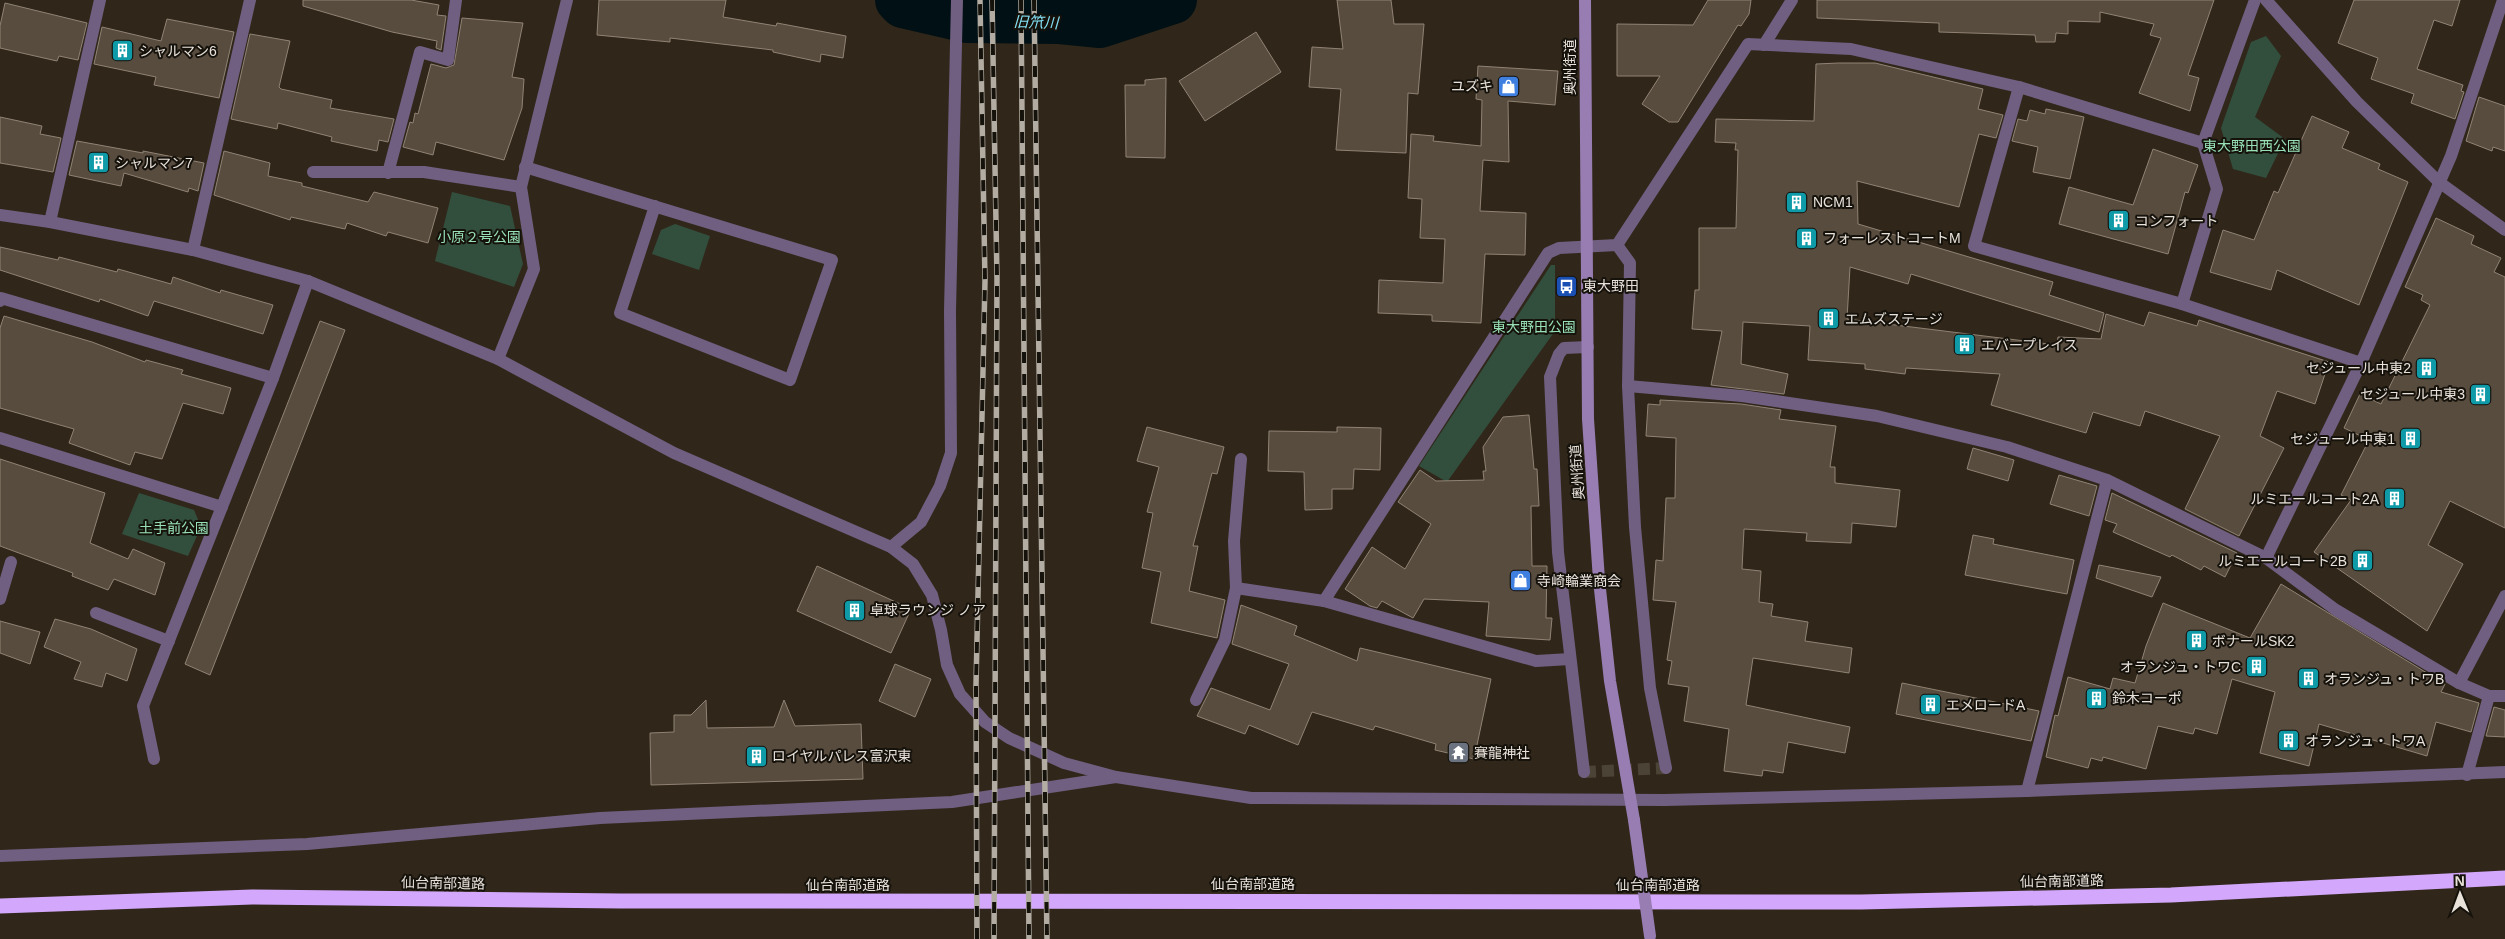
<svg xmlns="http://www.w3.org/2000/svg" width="2505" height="939" viewBox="0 0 2505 939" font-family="Helvetica,'Noto Sans JP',sans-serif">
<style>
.green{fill:#324f3e}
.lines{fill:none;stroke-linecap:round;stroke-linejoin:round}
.river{stroke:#011014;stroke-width:48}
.building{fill:#584c3f;stroke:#908375}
.minor-tunnel{stroke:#4c4337;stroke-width:12;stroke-dasharray:12 6;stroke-linecap:butt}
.minor{stroke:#705f80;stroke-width:12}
.tertiary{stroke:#705f80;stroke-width:12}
.secondary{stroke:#987db2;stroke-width:12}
.motorway{stroke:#d3a8fc;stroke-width:15}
.rail-casing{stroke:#b2aca2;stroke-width:5.5}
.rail{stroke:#15110b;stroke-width:4;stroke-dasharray:11;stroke-linecap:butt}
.secondary-bridge{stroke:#987db2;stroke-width:12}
.labels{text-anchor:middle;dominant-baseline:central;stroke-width:4;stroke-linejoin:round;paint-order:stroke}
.poi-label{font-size:14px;fill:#e8e2da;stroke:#15110b;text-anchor:start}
.street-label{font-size:14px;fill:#e8e2da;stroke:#15110b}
.park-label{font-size:14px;fill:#98e1b6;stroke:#15110b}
.water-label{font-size:15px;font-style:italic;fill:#83e2f6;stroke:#15110b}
</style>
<rect width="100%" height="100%" fill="#30271a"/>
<g class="green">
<path d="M2266 36 2281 56 2255 117 2285 139 2266 178 2233 169 2221 128 2251 42Z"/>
<path d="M452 192 510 206 523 264 514 287 435 261Z"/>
<path d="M675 224 710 236 699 270 652 254 661 230Z"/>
<path d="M1551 265H1555V331L1447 482 1419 466Z"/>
<path d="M139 493 194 510 201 527 188 556 122 534Z"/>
</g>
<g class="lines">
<path class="river" d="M899 0 903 4 968 19 1060 20 1100 24 1173 0"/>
</g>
<g class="building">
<path d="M303 0H411L439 5 437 15 446 16 441 50 436 48 437 41 392 32 303 6Z"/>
<path d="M599 0H726L723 17 776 26 777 23 846 36 843 58 821 54 820 62 773 52V50L670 38V42L597 35Z"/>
<path d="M1337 0H1391L1394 24H1424L1418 94 1408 93 1406 153 1336 150 1341 89 1309 87 1312 47 1343 49Z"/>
<path d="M1708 0H1751L1749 14 1741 26 1738 25 1678 122H1669L1642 104 1660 76H1617V24L1693 25Z"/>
<path d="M1817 0H2214L2188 75 2199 78 2190 111 2139 93 2161 38 2150 35 2154 24 2100 12V22L2068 21V34L2056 33 2055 42H2036L2035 35 1939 32V23L1817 18Z"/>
<path d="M2354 0H2460L2452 26 2434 20 2417 69 2463 85 2461 91 2464 92 2455 119 2411 103 2414 94 2371 79 2378 58 2338 43Z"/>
<path d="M5 3 87 23 78 60 59 56 57 61 0 48V26Z"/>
<path d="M462 18 523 23 512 77 524 79 522 108 504 160 436 142 433 155 403 147 410 122 413 123 415 113 418 114 431 64 446 68 454 65Z"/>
<path d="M167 19 234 32 219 98 154 85 156 77 94 64 102 27 161 41Z"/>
<path d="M1256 32 1281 72 1205 121 1179 81Z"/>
<path d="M250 34 290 41 279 87 281 89 332 100 330 108 394 119 388 142 379 140 377 151 331 141 332 137 278 123 277 129 231 119Z"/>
<path d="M1839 63H1875L1983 89 1978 109 2003 115 1996 138 1979 134 1959 207 1857 181 1858 224 2053 282 2049 295 2104 313 2099 332 1911 274 1908 284 1850 267 1847 319 2057 345 2058 337 2101 339 2106 314 2144 326 2149 312 2197 326 2199 320 2329 362 2315 404 2277 391 2260 436 2284 448 2239 536 2185 509 2220 436 2145 411 2140 426 2093 412 2086 433 1991 405 2000 374 1906 368 1905 374 1865 369V364L1808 360 1810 326 1743 322 1741 364 1788 374 1784 394 1711 385 1722 331 1692 329 1695 290H1699V228H1736L1738 150H1735L1736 143 1715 142 1716 119 1814 121 1816 64Z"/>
<path d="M1478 66 1558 71 1555 105 1508 101 1509 162 1483 160 1480 211 1526 213 1525 255 1485 254 1481 323 1432 321V315L1378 313 1379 280 1443 283 1445 239 1420 238 1422 199 1408 198 1411 134 1434 136 1433 141 1481 146 1482 100 1476 99Z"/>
<path d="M1166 78 1165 158 1126 157 1125 85H1145V80Z"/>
<path d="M2479 97 2505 106V151L2493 147 2492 151 2466 141Z"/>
<path d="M2046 109 2084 117 2070 179 2033 172 2038 147 2012 141 2018 119 2027 121 2030 110 2045 114Z"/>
<path d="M2312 116 2349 132 2342 148 2380 164 2378 169 2408 182 2359 305 2277 270 2271 290 2210 272 2223 230 2254 240 2274 191 2278 193Z"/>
<path d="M0 117 42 126 40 134 61 138 53 172 0 163Z"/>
<path d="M77 141 143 153V151L204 163 198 191 189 188 188 192 124 173 121 186 69 175Z"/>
<path d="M2153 149 2198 165 2188 193 2185 192 2168 254 2059 224 2069 187 2133 205Z"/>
<path d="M224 151 270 163 268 176 302 183V186L368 202 374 192 438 208 428 243 388 232 386 236 347 223 345 229 291 217 290 220 214 195Z"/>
<path d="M2436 218 2474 236 2471 244 2501 258 2494 272 2505 277V528L2450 501 2428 545 2463 564 2427 631 2314 552 2351 500 2341 495 2369 440 2344 428 2360 394 2381 404 2430 305 2421 300 2423 295 2405 287Z"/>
<path d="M0 247 58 260 59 257 117 272 118 269 171 284 173 277 220 293 221 290 273 305 263 334 154 301 148 316 100 299 99 302 0 270Z"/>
<path d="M4 316 92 342 145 362 146 360 183 370 181 374 231 388 223 414 183 403 162 459 135 452 130 465 69 443 74 429 0 408V328Z"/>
<path d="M320 321 345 330 210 675 185 664Z"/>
<path d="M1660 400 1741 404 1781 410 1779 419 1836 426 1830 467H1835V483L1900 490 1896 527 1852 523 1851 543 1806 541 1807 533 1744 529 1742 569 1761 571 1759 602 1773 604 1771 616 1808 622 1805 641 1852 648 1849 673 1753 658 1746 705 1850 727 1845 753 1788 742 1783 773 1763 770 1762 776 1724 771 1729 729 1684 721 1689 687 1668 684 1672 661 1667 660 1676 602 1653 600 1656 560 1663 561 1666 498H1675L1676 438 1646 436 1648 404 1660 405Z"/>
<path d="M1529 415 1534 469H1537L1539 506H1531L1532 566H1547L1546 618H1552L1550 640 1486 636 1489 602 1424 599 1413 618 1382 601 1377 608 1370 606 1345 589 1372 547 1405 569 1431 524 1398 502 1420 470 1436 481 1484 480 1483 471H1486L1483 447 1503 417Z"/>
<path d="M1147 427 1224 447 1217 474 1212 473 1193 546H1198L1189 591 1225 600 1217 638 1151 623 1161 572 1142 568 1153 513 1147 512 1159 467 1137 461Z"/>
<path d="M1337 427 1381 428 1380 470 1354 469 1353 489H1332V509L1305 510 1304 472 1268 471 1269 431 1337 432Z"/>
<path d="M1973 448 2014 460 2008 481 1967 469Z"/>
<path d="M0 459 105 493 90 543 128 559 133 549 165 563 155 595 114 579 108 590 72 576 73 573 0 546Z"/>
<path d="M2059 475 2097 486 2089 516 2050 504Z"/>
<path d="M2112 493 2237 553 2225 577 2204 566 2201 570 2172 555 2170 557 2113 532 2117 524 2105 520Z"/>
<path d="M1973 535 1994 539 1993 544 2074 560 2067 594 1965 575Z"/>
<path d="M2099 565 2161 577 2152 597 2096 578Z"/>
<path d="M817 566 911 609 891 653 797 611Z"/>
<path d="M2281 584 2445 684 2441 692 2479 703 2471 732 2436 722 2427 756 2319 724 2309 766 2260 753 2275 692 2232 679 2217 734 2195 728 2193 734 2158 726 2146 769 2103 757 2102 761 2091 758 2088 768 2046 757 2055 715 2058 716 2068 677 2110 689 2113 678 2135 683 2146 646 2163 603 2250 638Z"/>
<path d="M1241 605 1297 626 1294 635 1357 661 1360 648 1491 679 1474 759 1435 750 1436 744 1375 726 1373 730 1312 712 1298 745 1249 725 1245 734 1197 716 1211 688 1270 710 1289 664 1232 644Z"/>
<path d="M55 619 91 629 137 649 127 681 106 673 102 687 74 679 81 662 44 647Z"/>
<path d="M0 621 40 632 30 664 0 653Z"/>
<path d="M895 664 931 679 915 717 879 701Z"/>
<path d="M1902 683 2039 711 2031 741 1896 714Z"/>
<path d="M706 700 707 728 774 727 784 700 795 726 861 724 863 779 651 785 650 733 674 732V715H691Z"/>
<path d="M2494 707 2505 710V737L2486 736Z"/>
</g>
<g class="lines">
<path class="minor-tunnel" d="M1584 772 1666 768"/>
<g class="minor">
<path d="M1764 45 1792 0"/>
<path d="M2019 87 1974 246 2182 304 2361 363 2451 156 2503 0"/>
<path d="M525 167 832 260 790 380 620 313 655 206"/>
<path d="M313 172H424L521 187"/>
<path d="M388 173 420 52 448 60 456 0"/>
<path d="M50 222 100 0"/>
<path d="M1617 245 1630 263 1628 386 1635 527 1650 688 1666 768"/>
<path d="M193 250 250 0"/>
<path d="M0 301 1 298 273 378"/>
<path d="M2182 304 2217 189 2203 143"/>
<path d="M498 359 534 269 521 187 567 0"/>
<path d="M1628 386 1742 396 1877 416 2007 447 2107 480 2266 558 2336 610 2459 683 2489 696H2505"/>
<path d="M0 438 222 507"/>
<path d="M1241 459 1234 541 1236 588 1324 601"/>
<path d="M891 547 921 522 940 486 951 453 950 311 957 0"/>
<path d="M2266 558 2361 363"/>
<path d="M0 599 11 562"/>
<path d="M96 613 169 641"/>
<path d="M1570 659 1536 661 1324 601 1548 253 1559 248 1617 245 1748 44 1851 49 2019 87 2203 143 2255 0"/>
<path d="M2459 683 2505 596"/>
<path d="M1196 700 1225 640 1236 588"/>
<path d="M154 759 143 706 273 378 308 281"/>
<path d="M1584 772 1558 552 1550 377 1559 354 1564 348 1588 347"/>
<path d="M2467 775 2489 696"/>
<path d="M2027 791 2107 480"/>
<path d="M0 856 307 844 600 818 952 802 1116 777"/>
</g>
<g class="tertiary">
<path d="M2266 0 2357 102 2439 182 2505 230"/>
<path d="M0 215 50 222 193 250 308 281 498 359 674 453 891 547 913 564 932 595 941 630 947 665 960 694 985 722 1009 738 1064 763 1116 777 1251 798 1665 800 2027 791 2505 772"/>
</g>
<path class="secondary" d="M1585 0 1588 419 1599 580 1610 681 1634 820"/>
<path class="motorway" d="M0 906 252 897 621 901 1861 902 2171 895 2505 878"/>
<defs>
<g id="rail">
<path d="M992 0 997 278 994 939"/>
<path d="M1021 0 1029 939"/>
<path d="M1034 0 1047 939"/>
<path d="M977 939 976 685 985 281 980 0"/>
</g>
</defs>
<use href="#rail" class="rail-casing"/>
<use href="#rail" class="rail"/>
<path class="secondary-bridge" d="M1634 820 1650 936"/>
</g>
<defs>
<symbol id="building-square" viewBox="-11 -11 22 22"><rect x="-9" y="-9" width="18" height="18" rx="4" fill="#0f9aa8" stroke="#15110b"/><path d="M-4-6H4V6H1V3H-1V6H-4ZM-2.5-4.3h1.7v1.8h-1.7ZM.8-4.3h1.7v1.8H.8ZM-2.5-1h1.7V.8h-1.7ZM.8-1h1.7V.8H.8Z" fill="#fff"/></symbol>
<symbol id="shop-square" viewBox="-11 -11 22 22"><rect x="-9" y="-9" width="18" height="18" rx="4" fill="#3f7fe0" stroke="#15110b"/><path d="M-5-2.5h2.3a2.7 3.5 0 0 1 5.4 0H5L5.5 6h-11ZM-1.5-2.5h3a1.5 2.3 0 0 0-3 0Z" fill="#fff"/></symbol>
<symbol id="bus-square" viewBox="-11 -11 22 22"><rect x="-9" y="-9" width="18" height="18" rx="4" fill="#1a4fb4" stroke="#15110b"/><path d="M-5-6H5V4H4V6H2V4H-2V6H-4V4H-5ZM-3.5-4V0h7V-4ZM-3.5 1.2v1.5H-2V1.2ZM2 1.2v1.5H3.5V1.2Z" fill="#fff"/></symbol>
<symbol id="temple-square" viewBox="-11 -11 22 22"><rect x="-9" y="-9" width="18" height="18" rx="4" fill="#6b7280" stroke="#15110b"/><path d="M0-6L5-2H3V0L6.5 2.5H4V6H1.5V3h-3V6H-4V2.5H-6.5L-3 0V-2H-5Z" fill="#fff"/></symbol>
</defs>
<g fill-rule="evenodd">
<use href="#building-square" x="110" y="38" width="25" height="25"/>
<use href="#shop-square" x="1496" y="74" width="25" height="25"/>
<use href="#building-square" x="86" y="150" width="25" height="25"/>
<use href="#building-square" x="1784" y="190" width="25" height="25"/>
<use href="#building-square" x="2106" y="208" width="25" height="25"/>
<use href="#building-square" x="1794" y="226" width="25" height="25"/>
<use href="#bus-square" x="1554" y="274" width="25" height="25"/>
<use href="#building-square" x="1816" y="306" width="25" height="25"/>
<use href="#building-square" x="1952" y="332" width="25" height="25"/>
<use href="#building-square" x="2414" y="356" width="25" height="25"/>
<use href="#building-square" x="2468" y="382" width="25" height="25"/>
<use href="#building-square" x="2398" y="426" width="25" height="25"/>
<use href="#building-square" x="2382" y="486" width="25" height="25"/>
<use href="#building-square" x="2350" y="548" width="25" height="25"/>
<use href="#shop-square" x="1508" y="568" width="25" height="25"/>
<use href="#building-square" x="842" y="598" width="25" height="25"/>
<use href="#building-square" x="2184" y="628" width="25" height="25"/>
<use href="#building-square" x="2244" y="654" width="25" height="25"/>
<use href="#building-square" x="2296" y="666" width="25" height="25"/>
<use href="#building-square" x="2084" y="686" width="25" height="25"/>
<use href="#building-square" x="1918" y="692" width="25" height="25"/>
<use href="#building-square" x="2276" y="728" width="25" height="25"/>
<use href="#temple-square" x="1446" y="740" width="25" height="25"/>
<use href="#building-square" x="744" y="744" width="25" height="25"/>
</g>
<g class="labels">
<g class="poi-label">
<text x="139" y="51">シャルマン6</text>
<text x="1493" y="86" text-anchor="end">ユズキ</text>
<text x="115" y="163">シャルマン7</text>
<text x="1813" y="202">NCM1</text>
<text x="2135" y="221">コンフォート</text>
<text x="1823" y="238">フォーレストコートM</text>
<text x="1583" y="286">東大野田</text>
<text x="1845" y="319">エムズステージ</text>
<text x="1981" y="345">エバープレイス</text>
<text x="2411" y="368" text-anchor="end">セジュール中東2</text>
<text x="2465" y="394" text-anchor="end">セジュール中東3</text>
<text x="2395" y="439" text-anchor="end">セジュール中東1</text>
<text x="2379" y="499" text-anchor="end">ルミエールコート2A</text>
<text x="2347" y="561" text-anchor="end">ルミエールコート2B</text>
<text x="1537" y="581">寺崎輪業商会</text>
<text x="870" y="610">卓球ラウンジ ノア</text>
<text x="2212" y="641">ボナールSK2</text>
<text x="2241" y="667" text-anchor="end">オランジュ・トワC</text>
<text x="2324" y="679">オランジュ・トワB</text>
<text x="2112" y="698">鈴木コーポ</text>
<text x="1946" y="705">エメロードA</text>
<text x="2305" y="741">オランジュ・トワA</text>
<text x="1474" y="753">賽龍神社</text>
<text x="772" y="756">ロイヤルパレス富沢東</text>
</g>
<g class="street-label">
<text transform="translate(1570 67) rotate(-90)">奥州街道</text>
<text transform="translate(1577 472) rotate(-94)">奥州街道</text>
<text transform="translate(2062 881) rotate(-1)">仙台南部道路</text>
<text transform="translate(443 883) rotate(1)">仙台南部道路</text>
<text x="1253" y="884">仙台南部道路</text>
<text x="848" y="885">仙台南部道路</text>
<text x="1658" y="885">仙台南部道路</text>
</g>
<g class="park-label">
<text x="2252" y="146">東大野田西公園</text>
<text x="479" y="237">小原２号公園</text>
<text x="1534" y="327">東大野田公園</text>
<text x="174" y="528">土手前公園</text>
</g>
<g class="water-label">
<text transform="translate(1036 22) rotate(2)">旧笊川</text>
</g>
</g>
<g transform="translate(2460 894) rotate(359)" stroke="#15110b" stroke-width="4" paint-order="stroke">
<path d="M0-4L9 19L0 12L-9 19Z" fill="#e8e2da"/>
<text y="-8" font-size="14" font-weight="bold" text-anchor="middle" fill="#e8e2da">N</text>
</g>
</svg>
